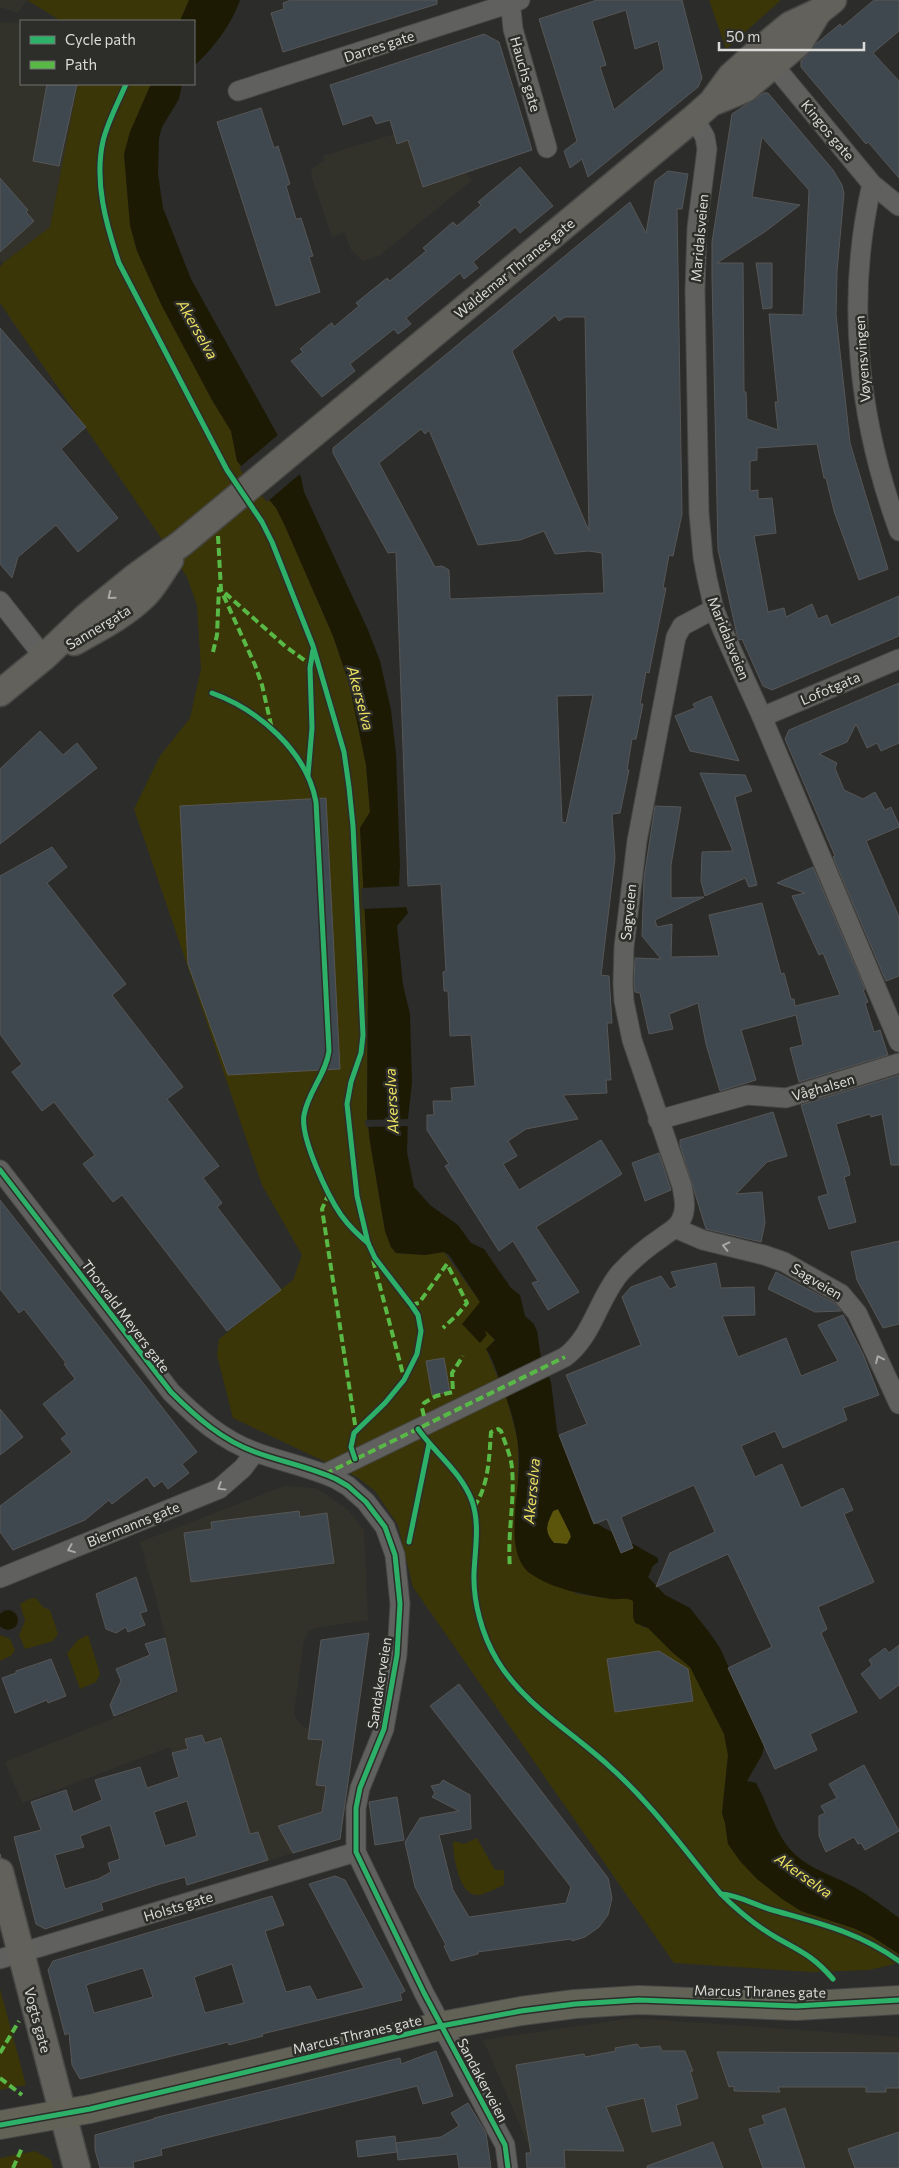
<svg xmlns="http://www.w3.org/2000/svg" width="899" height="2168" viewBox="0 0 899 2168" font-family="Commissioner,sans-serif">
<style>
.built{fill:#33322a}
.green{fill:#3b3607}
.forest{fill:#5b550b}
.water{fill:#1d1a04;fill-rule:evenodd}
.pier{fill:#2c2c2b}
.building{fill:#40484f;stroke:#565656;fill-rule:evenodd}
.lines{fill:none;stroke-linecap:round;stroke-linejoin:round}
.street-casing{stroke:#484847;stroke-width:21}
.secondary-casing{stroke:#484847;stroke-width:29}
.primary-casing{stroke:#484847;stroke-width:30}
.street{stroke:#60605e;stroke-width:19}
.secondary{stroke:#62615b;stroke-width:26}
.primary{stroke:#636257;stroke-width:28}
.tram{stroke:#626260;stroke-width:1}
.quiet{stroke:#58b947;stroke-width:4;stroke-dasharray:8 4;stroke-linecap:butt}
.cycleway-casing{stroke:#2d2d2a;stroke-width:8}
.cycleway{stroke:#2db169;stroke-width:5}
.oneway{stroke:#aaaaa6}
.oneway2{stroke:#a9a9a7}
.labels{text-anchor:middle;dominant-baseline:central;stroke-width:5;stroke-linejoin:round;paint-order:stroke}
.street-label{font-size:14px;fill:#dadad8;stroke:#2d2d2a}
.water-label{font-size:15px;font-style:italic;fill:#eee261;stroke:#2d2d2a}
</style>
<rect width="100%" height="100%" fill="#2c2c2b"/>
<g class="built">
<path d="M0 0H27L18 13 0 7Z"/>
<path d="M0 22 21 23V84H78L50 227 3 263 0 260Z"/>
<path d="M443 119 462 131 474 170 466 173 472 180 379 256 363 261 351 250 345 232 332 237 311 175 312 169 325 160 323 156Z"/>
<path d="M284 1486 315 1488 324 1493 348 1510 364 1530 368 1620 315 1628 308 1632 304 1640 294 1713 296 1719 304 1727 330 1730 340 1839 210 1878 170 1747 22 1803 5 1762 176 1693 177 1690 156 1598 140 1542Z"/>
<path d="M633 2018 899 2037V2168H530L529 2146 483 2040Z"/>
</g>
<g class="green">
<path d="M27 0H189L180 21H61Z"/>
<path d="M709 0H781L726 49Z"/>
<path d="M78 84H151L130 132 124 154 130 225 137 251 161 304 212 400 231 431 237 461 276 508 285 526 333 636 349 683 366 765 370 812 360 828 368 971 367 1116 370 1142 385 1231 391 1247 396 1253 425 1255 444 1252 480 1302 485 1332 486 1331 495 1340 486 1349 507 1400 518 1441V1493L515 1521 532 1575 578 1594 612 1599 628 1598 633 1601 642 1627 648 1628 672 1652 690 1667 724 1734 728 1755 722 1813 725 1823 728 1844 740 1861 757 1879 801 1911 853 1928 871 1936 899 1954V1963L869 1970 812 1972 674 1963 413 1587 398 1525 375 1491 357 1477 233 1418 217 1355 219 1339 293 1280 302 1255 262 1185 134 809 160 756 190 718 201 669 197 605 187 577 170 551 0 303V267L3 263 50 227Z"/>
<path d="M36 1598 43 1607 50 1610 58 1634 53 1641 25 1649 19 1635 25 1621 20 1604 29 1599Z"/>
<path d="M0 1635 10 1639 15 1650 12 1655 0 1661Z"/>
<path d="M88 1635 100 1674 96 1682 80 1689 67 1653 78 1640Z"/>
<path d="M477 1838 495 1870H504V1885C496 1888 486 1894 478 1895 459 1897 453 1855 453 1841L464 1844Z"/>
<path d="M0 1989 26 2085 0 2090Z"/>
<path d="M35 2151 51 2160 53 2168H0V2158Z"/>
</g>
<path class="forest" d="M558 1509 570 1533 571 1537 567 1544 554 1543C543 1531 547 1524 553 1511Z"/>
<g class="water">
<path d="M189 0H240C232 24 213 49 194 66V21H180Z"/>
<path d="M151 84H182L179 99 162 127 159 138 158 174 163 208 191 279 301 477 304 492 368 630 380 661 391 710 396 754 400 865 399 884 408 913 397 926 403 985 410 1014 412 1082 408 1118 407 1152 414 1187 430 1205 458 1225 471 1243 484 1249 511 1288 520 1295 525 1316 534 1324 537 1331 541 1358 551 1382 557 1431 592 1521 658 1558V1562L653 1566 648 1577 665 1595 690 1608 709 1632 720 1648 764 1746 762 1755 747 1781 756 1783C768 1804 774 1830 789 1848 807 1869 831 1874 854 1887 870 1896 884 1907 899 1918V1954L871 1936 853 1928 801 1911 782 1899 757 1879 740 1861 728 1844 725 1823 722 1813 728 1755 724 1734 690 1667 672 1652 648 1628 635 1623 633 1617V1601C626 1597 619 1600 611 1599 584 1594 554 1590 531 1574 502 1553 520 1494 519 1461 519 1431 508 1401 497 1373 494 1365 491 1356 486 1349L495 1340 486 1331 485 1332 487 1335 480 1343 462 1324 480 1302 449 1255 444 1252 425 1255 396 1253 391 1247 385 1231 370 1142 367 1116 368 971 360 828 370 812 366 765 349 683 333 636 285 526 276 508 237 461 231 431 212 400 161 304 137 251 130 225 124 154 130 132ZM558 1509 570 1533 571 1537 567 1544 554 1543C543 1531 547 1524 553 1511Z"/>
<circle cx="8" cy="1620" r="10"/>
</g>
<g class="pier">
<path d="M279 434 301 473 267 502 239 468Z"/>
<path d="M402 886 409 907 362 909 361 888Z"/>
<path d="M410 1119V1126L366 1127 365 1120Z"/>
</g>
<g class="building">
<path d="M291 0H437V4L283 52 271 13 284 9 283 3Z"/>
<path d="M597 0H682L702 78 698 87 588 177 582 159 570 168 564 151 577 141 539 19ZM626 10 635 49 658 41 664 69 614 110 600 67 606 65 592 21Z"/>
<path d="M874 0H899V31L873 53 899 81V178L868 142 866 144 801 67V61L816 44 840 24 842 27Z"/>
<path d="M484 34 499 42 532 150 423 187 408 140 397 144 390 120 376 124 372 115 343 125 330 85Z"/>
<path d="M47 84H77L59 166 33 161Z"/>
<path d="M764 93H768L833 170 842 185 844 194 837 271 836 315 850 443 888 569 859 580 834 511 826 478H824L817 444 757 448V460L750 461V491L758 490V499L772 498 776 533 754 536 768 612 784 608 786 617 812 604 818 619 827 615 831 625 899 596V636L772 690 763 686 742 639 739 640 737 635 718 549 712 277V242L732 114ZM762 137 809 190 803 315 769 314 778 402H775L778 430 747 419 746 392H744L743 263H717L766 231 800 205 752 197Z"/>
<path d="M261 108 274 148 278 146 290 184 286 186 296 219 301 218 313 256 309 257 320 292 276 306 217 122Z"/>
<path d="M520 167 553 206 520 233 515 227 473 262 478 268 464 279 460 273 406 318 411 324 398 334 394 329 350 364 355 371 322 397 291 361 303 352 300 349 330 324 332 323 334 327 359 306 356 303 387 278 390 281 426 251 423 248 453 222 457 226 481 205 478 202Z"/>
<path d="M668 171 688 174 682 209H677L682 514 673 556 669 555 663 588H666L649 673 646 672 640 704H643L636 739H632L627 770H629L620 813 612 814 615 858 601 975 609 976 612 1023H607L611 1080H606L607 1093 563 1095 578 1119 526 1129 508 1141 517 1156 503 1164 519 1190 601 1140 622 1174 536 1227 579 1292 548 1310 532 1283 538 1281 513 1241 499 1251 445 1166 449 1164 427 1130V1115H434L433 1101H452L451 1088 475 1086 471 1035 450 1036 448 991H444L443 972 446 971 441 884 408 886 396 552 388 553 333 453V448L630 202 646 233 655 181ZM555 315 559 321 565 317H585L589 531 512 351ZM421 429 425 434 429 430 478 545 520 540 544 531 555 554 589 551 602 553 604 593 450 599 449 570 442 566 435 567 379 463ZM593 695 566 823 562 822 557 696Z"/>
<path d="M0 178 28 210 26 212 34 221 0 252Z"/>
<path d="M756 263H772V308L763 309Z"/>
<path d="M0 328 86 427 61 449 118 518 78 552 56 525 18 557 12 578 0 564Z"/>
<path d="M899 683V743L881 751 877 743 867 748 856 724 847 742 819 754 837 763 835 768 844 790 863 799 875 792 885 810 891 807 899 825V827L866 841 899 917V976L886 981 833 857 835 856 785 739 789 730Z"/>
<path d="M711 696 739 761 690 751 675 716 695 708 693 704Z"/>
<path d="M40 731 63 755 77 743 97 768 0 844V769Z"/>
<path d="M700 773 745 775 752 791 735 797 757 885 749 887 745 878 705 896 701 881 702 852 733 851Z"/>
<path d="M326 798 340 1069 228 1075 188 964 180 806Z"/>
<path d="M655 806 681 807 671 865V898L704 897 655 920 657 927 672 924 671 957 719 956 709 915 762 903 781 974 784 973 791 999H794L795 1006 840 995 823 953 819 955 792 896 805 893 777 883 813 867 865 989 863 990 868 1002 865 1003 874 1032 880 1030 888 1055 799 1082 790 1048 803 1045 796 1015 741 1030 756 1080 720 1091 706 1044 698 1003 669 1014 673 1029 649 1034 640 993 635 992 634 984 635 958 661 959 642 936 644 878Z"/>
<path d="M52 847 67 867 47 883 126 984 112 995 183 1087 167 1099 219 1166 203 1178 222 1203 217 1207 281 1290 227 1331 122 1195 113 1202 83 1164 95 1155 54 1102 42 1111 12 1072 22 1064 0 1034V876Z"/>
<path d="M899 1075V1165H891L882 1114 871 1117 870 1114 836 1124 849 1168 850 1175 844 1177 856 1222 829 1229 818 1197 828 1194 801 1105Z"/>
<path d="M773 1112 787 1156 767 1162 736 1194 762 1192 765 1223 761 1242 706 1229 680 1145V1140Z"/>
<path d="M659 1153 671 1190 645 1201 632 1163Z"/>
<path d="M0 1200 197 1452 182 1464 189 1473 168 1489 162 1481 154 1487 147 1477 112 1504 109 1500 85 1520 13 1550 0 1532V1506L72 1452 61 1439 67 1434 43 1404 75 1379 64 1364 66 1363 24 1309 19 1313 0 1289Z"/>
<path d="M899 1241V1324L883 1328 857 1280 851 1252Z"/>
<path d="M716 1263 721 1288 754 1287 755 1315 722 1316 738 1357 786 1338 801 1376 838 1361 818 1325 843 1315 863 1354 879 1395 843 1408 847 1420 783 1448 775 1431 741 1446 755 1477 782 1464 801 1508 843 1488 853 1510 844 1514 874 1582 818 1607 827 1629 821 1633 857 1712 810 1734 817 1750 775 1769 728 1668 772 1647 728 1554 656 1587 670 1553 715 1532 694 1485 621 1517 633 1548 621 1553 607 1519 594 1524 559 1435 587 1424 566 1375 641 1345 622 1297 631 1287 661 1276 670 1289 677 1286 671 1272Z"/>
<path d="M776 1272 834 1303 841 1311 815 1312 768 1289Z"/>
<path d="M444 1358 450 1392 432 1395 426 1361Z"/>
<path d="M0 1409 23 1437 0 1455Z"/>
<path d="M299 1511 300 1517 327 1513 334 1563 191 1582 184 1533 212 1529 211 1522Z"/>
<path d="M136 1577 147 1611 140 1613 145 1625 128 1632 126 1627 116 1633 106 1629 96 1594Z"/>
<path d="M369 1633 340 1839 293 1853 278 1826 322 1812 326 1786 316 1785 323 1740 308 1739 321 1640Z"/>
<path d="M165 1638 177 1691 114 1716 110 1705 121 1681 116 1669 150 1655 145 1644Z"/>
<path d="M899 1645V1685L880 1699 861 1674 872 1665 869 1660 885 1648 889 1653Z"/>
<path d="M659 1651 688 1669 693 1701 615 1712 607 1659Z"/>
<path d="M51 1659 66 1696 48 1703 47 1700 15 1713 2 1678 16 1673V1671Z"/>
<path d="M459 1684 608 1878 612 1898 608 1915 599 1927 585 1937 572 1941 571 1939 478 1952V1954L451 1961 444 1946 446 1945 415 1887 405 1842 420 1818 459 1811 432 1797 435 1793 431 1786 440 1784 443 1780 470 1795 471 1829 439 1835 453 1890 469 1917 566 1903 571 1887 430 1706Z"/>
<path d="M202 1735 205 1743 221 1738 250 1834 258 1832 268 1860 187 1885 185 1877 160 1884 101 1903 103 1910 45 1929 36 1924 14 1837 41 1830 31 1802 66 1790 73 1812 102 1800 95 1780 140 1767 147 1788 179 1777 172 1753 188 1749 185 1739ZM187 1801 197 1836 165 1846 154 1812ZM110 1825 120 1859 108 1863 111 1872 98 1879 65 1889 55 1855 84 1847 80 1836Z"/>
<path d="M864 1765 899 1831 865 1850 861 1843 858 1844 854 1837 826 1852 819 1836V1816L825 1813 821 1806 837 1798 829 1784Z"/>
<path d="M397 1797 404 1840 375 1845 369 1802Z"/>
<path d="M335 1876 345 1880 405 1991 400 1994 402 2000 262 2034 263 2036 229 2045 228 2042 80 2079 72 2065 69 2033 65 2035 48 1970 53 1961 272 1896 284 1925 265 1931 286 1992 310 1986 317 2000 364 1988 309 1884ZM232 1964 244 2003 205 2013 194 1977ZM143 1968 153 1997 94 2013 86 1985Z"/>
<path d="M637 2044 640 2048 660 2046 662 2051H685L693 2071H690L698 2098 676 2105 681 2125 652 2132 644 2098 606 2107 624 2151 564 2150 565 2168H527L526 2153H531L516 2065 584 2054 585 2057 616 2051 615 2048Z"/>
<path d="M436 2051 453 2096 423 2104 417 2086 161 2149 162 2155 133 2162 134 2168H100L95 2150V2135L154 2119V2118L400 2058 401 2064Z"/>
<path d="M717 2052 899 2053V2088H886V2092H866V2087H778L780 2092 734 2091V2086L729 2087Z"/>
<path d="M468 2103 486 2133 491 2168H459L457 2154 398 2160 396 2143 441 2137 459 2126 451 2113Z"/>
<path d="M785 2108 805 2168H763L749 2129 765 2124 762 2116Z"/>
<path d="M899 2132V2168H855L848 2149Z"/>
<path d="M395 2136 397 2152 358 2157 356 2141Z"/>
<path d="M713 2142 723 2168H647V2166Z"/>
</g>
<g class="lines">
<defs>
<g id="street">
<path d="M510 0 513 29 547 148"/>
<path d="M766 56 872 184 899 206"/>
<path d="M238 91 520 0"/>
<path d="M694 118 705 137 707 149 697 228 695 290 699 513 703 557 707 578 714 609 723 631 762 717 899 1042"/>
<path d="M872 184C845 300 858 419 899 531"/>
<path d="M0 601 44 657"/>
<path d="M762 717 899 659"/>
<path d="M658 1120 747 1095 786 1098 899 1063"/>
<path d="M0 1170 171 1392C196 1417 222 1440 255 1452 282 1462 310 1467 336 1479L348 1486 366 1502 385 1527 395 1555 400 1604 397 1655 384 1729 360 1788 356 1808V1852L424 1993 505 2145 508 2168"/>
<path d="M675 1228 703 1240 764 1255 784 1262 841 1294 857 1313 899 1404"/>
<path d="M325 1474 565 1357C593 1336 598 1299 620 1273 632 1260 646 1248 661 1238 668 1232 677 1229 681 1220 687 1209 684 1198 682 1186L632 1040 624 1001 623 984 624 947 637 841 676 637 682 626 714 609"/>
<path d="M0 1578 219 1489 243 1468 255 1452"/>
<path d="M0 1959 356 1852"/>
</g>
<g id="secondary">
<path d="M716 101 745 89 800 42 818 12"/>
<path d="M74 642C99 628 125 615 145 595 155 585 162 571 170 560"/>
<path d="M0 693 44 657 87 616 135 577 182 543 694 118 712 102 731 76 761 49 790 25 818 12 833 0"/>
<path d="M0 1872 77 2168"/>
</g>
<path id="primary" d="M0 2125 90 2109 441 2026 521 2011 575 2004 639 2000 796 2006 899 2000"/>
</defs>
<use href="#street" class="street-casing"/>
<use href="#secondary" class="secondary-casing"/>
<use href="#primary" class="primary-casing"/>
<use href="#street" class="street"/>
<use href="#secondary" class="secondary"/>
<use href="#primary" class="primary"/>
<g class="tram">
<path d="M0 1854 83 2168"/>
<path d="M0 1891 73 2168"/>
</g>
<g class="quiet">
<path d="M218 536 221 590 255 665 262 685 272 729"/>
<path d="M225 593 285 646 311 665"/>
<path d="M213 652 217 635 219 587"/>
<path d="M329 1193 322 1209 356 1431"/>
<path d="M373 1260 404 1378"/>
<path d="M411 1305 419 1303 447 1264 467 1303 458 1314 443 1328"/>
<path d="M424 1416 422 1408 424 1403 436 1396 453 1392 452 1373 463 1356"/>
<path d="M325 1474 565 1357"/>
<path d="M474 1507C489 1485 489 1458 491 1432L498 1429 501 1431C505 1443 511 1456 512 1468 515 1502 507 1534 510 1568"/>
<path d="M0 2053 19 2021"/>
<path d="M0 2078 22 2095"/>
<path d="M13 2168 22 2148"/>
</g>
<defs>
<g id="cycleway">
<path d="M126 84C118 103 108 121 103 141 94 182 106 224 119 263L227 470 262 522 272 542 313 646 344 752 349 787 353 826 363 1035 361 1053 351 1082 347 1104 357 1196 368 1243 375 1258 412 1306 418 1315 421 1331 417 1354 404 1380 385 1403 354 1433 351 1447 355 1459"/>
<path d="M212 693C259 710 307 752 316 802L329 1051C326 1074 308 1092 304 1115 300 1138 328 1196 341 1215 349 1226 358 1235 368 1243"/>
<path d="M308 775 312 728 310 668 313 650"/>
<path d="M0 1170 171 1392C196 1417 222 1440 255 1452 282 1462 310 1467 336 1479L348 1486 366 1502 385 1527 395 1555 400 1604 397 1655 384 1729 360 1788 356 1808V1852L424 1993 505 2145 508 2168"/>
<path d="M418 1429C436 1454 461 1472 472 1501 480 1524 475 1549 474 1573 473 1602 482 1635 497 1660 524 1705 571 1731 609 1766 652 1804 685 1851 721 1894 738 1911 756 1926 777 1938 802 1952 813 1956 833 1979"/>
<path d="M409 1542 429 1444"/>
<path d="M721 1894C738 1895 753 1904 769 1909 817 1923 857 1931 899 1961"/>
<path d="M0 2125 90 2109 441 2026 521 2011 575 2004 639 2000 796 2006 899 2000"/>
</g>
</defs>
<use href="#cycleway" class="cycleway-casing"/>
<use href="#cycleway" class="cycleway"/>
</g>
<defs><path id="oneway-chevron" d="M-2-3.5L2.5 0L-2 3.5" fill="none" stroke-width="1.6" stroke-linecap="round" stroke-linejoin="round" transform="scale(1.25)"/></defs>
<use class="oneway" href="#oneway-chevron" transform="translate(111 596) rotate(141)"/>
<g class="oneway2">
<use href="#oneway-chevron" transform="translate(726 1246) rotate(-167)"/>
<use href="#oneway-chevron" transform="translate(879 1359) rotate(-115)"/>
<use href="#oneway-chevron" transform="translate(221 1487) rotate(148)"/>
<use href="#oneway-chevron" transform="translate(71 1549) rotate(158)"/>
</g>
<g class="labels">
<g class="street-label">
<text transform="translate(379 46) rotate(-18)">Darres gate</text>
<text transform="translate(526 74) rotate(74)">Hauchs gate</text>
<text transform="translate(828 130) rotate(50)">Kingos gate</text>
<text transform="translate(699 238) rotate(-85)">Maridalsveien</text>
<text transform="translate(514 268) rotate(-39)">Waldemar Thranes gate</text>
<text transform="translate(862 359) rotate(-94)">Vøyensvingen</text>
<text transform="translate(98 627) rotate(-31)">Sannergata</text>
<text transform="translate(729 638) rotate(68)">Maridalsveien</text>
<text transform="translate(830 688) rotate(-23)">Lofotgata</text>
<text transform="translate(628 912) rotate(-84)">Sagveien</text>
<text transform="translate(823 1087) rotate(-16)">Våghalsen</text>
<text transform="translate(817 1281) rotate(31)">Sagveien</text>
<text transform="translate(126 1316) rotate(53)">Thorvald Meyers gate</text>
<text transform="translate(133 1524) rotate(-22)">Biermanns gate</text>
<text transform="translate(379 1683) rotate(-81)">Sandakerveien</text>
<text transform="translate(178 1906) rotate(-17)">Holsts gate</text>
<text transform="translate(760 1991) rotate(1)">Marcus Thranes gate</text>
<text transform="translate(38 2020) rotate(75)">Vogts gate</text>
<text transform="translate(357 2034) rotate(-13)">Marcus Thranes gate</text>
<text transform="translate(483 2080) rotate(62)">Sandakerveien</text>
</g>
<g class="water-label">
<text transform="translate(198 329) rotate(60)">Akerselva</text>
<text transform="translate(361 698) rotate(75)">Akerselva</text>
<text transform="translate(391 1101) rotate(-93)">Akerselva</text>
<text transform="translate(531 1491) rotate(-85)">Akerselva</text>
<text transform="translate(804 1875) rotate(35)">Akerselva</text>
</g>
</g>
<rect x="20" y="20" width="175" height="65" fill="#2d2d2a" stroke="#727270"/>
<rect x="30" y="36" width="25" height="8" fill="#2db169" stroke="#727270"/>
<text x="65" y="45" font-size="15" fill="#dadad8">Cycle path</text>
<rect x="30" y="61" width="25" height="8" fill="#58b947" stroke="#727270"/>
<text x="65" y="70" font-size="15" fill="#dadad8">Path</text>
<path d="M719 42v8h145v-8" fill="none" stroke="#dadad8" stroke-width="2.5"/>
<text x="726" y="42" font-size="15" fill="#dadad8" stroke="#2d2d2a" stroke-width="4" paint-order="stroke">50 m</text>
</svg>
